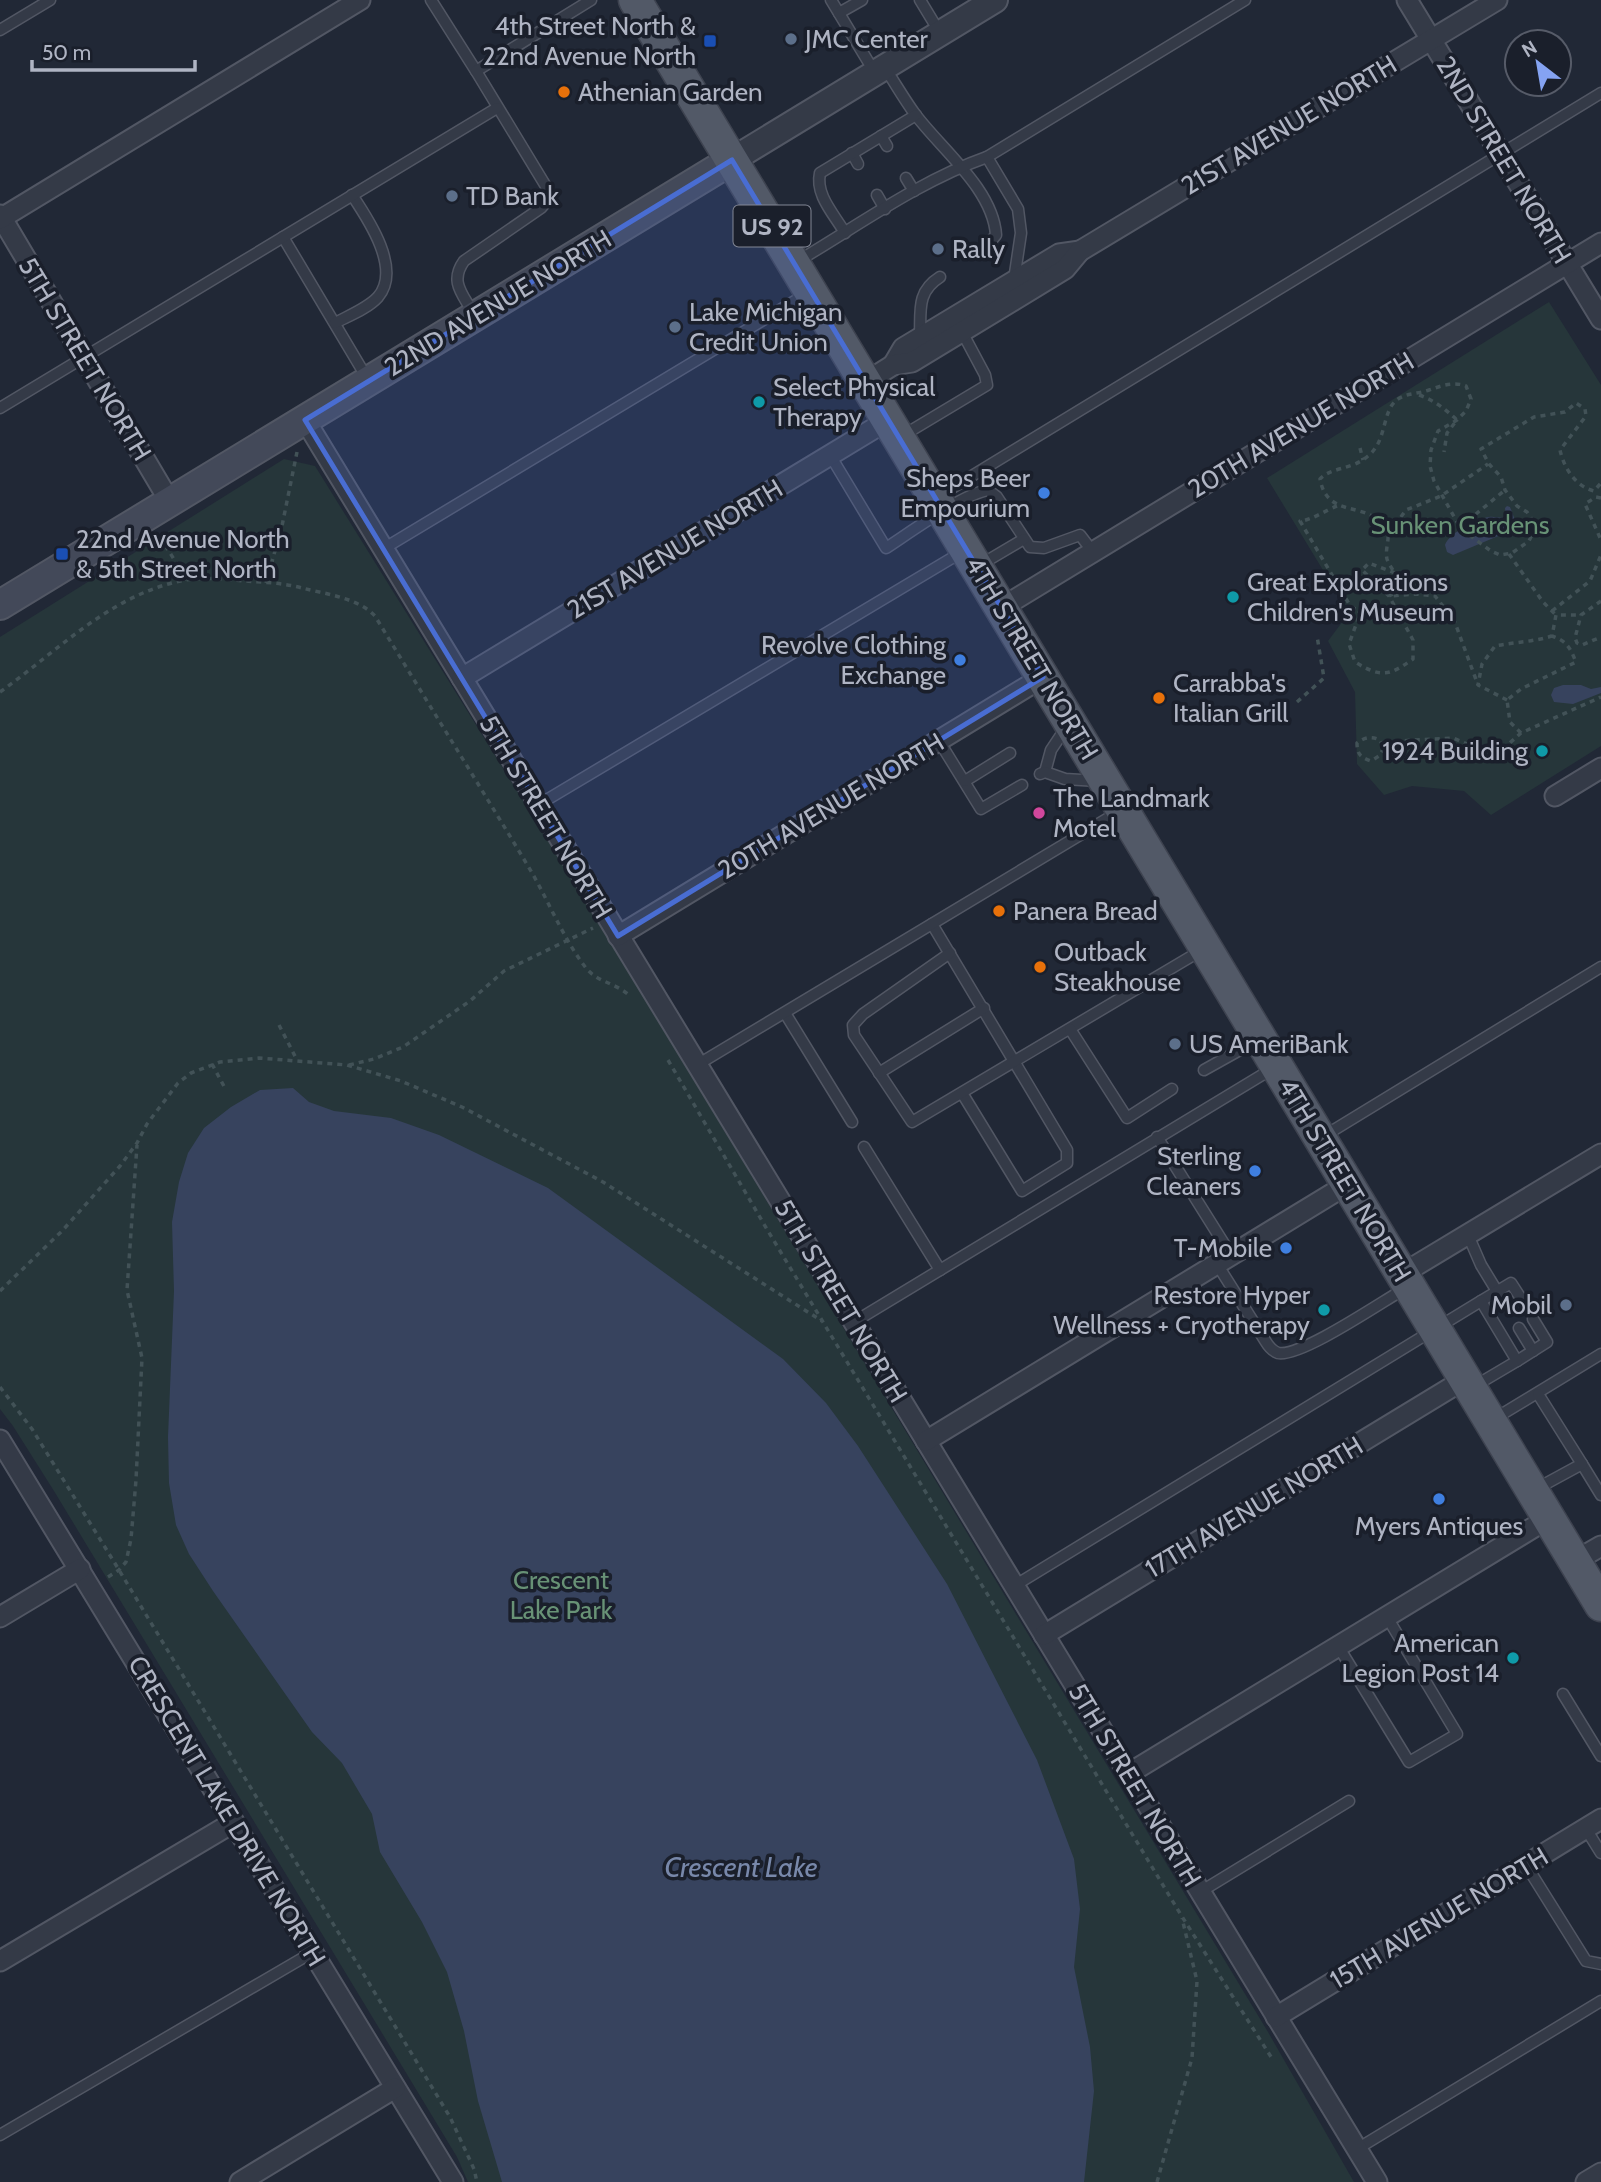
<svg xmlns="http://www.w3.org/2000/svg" width="1601" height="2182" viewBox="0 0 1601 2182" font-family="Cabin,sans-serif">
<style>
.green{fill:#26363a}
.water{fill:#37435e}
.lines{fill:none;stroke-linecap:round;stroke-linejoin:round}
.service-casing{stroke:#525764;stroke-width:13}
.minor-casing{stroke:#525764;stroke-width:23}
.tertiary-casing{stroke:#525764;stroke-width:28}
.secondary-casing{stroke:#525764;stroke-width:32}
.primary-casing{stroke:#3e4350;stroke-width:35}
.path{stroke:#425257;stroke-width:3.5;stroke-dasharray:5 5;stroke-linecap:butt}
.service{stroke:#343a47;stroke-width:10}
.minor{stroke:#343a47;stroke-width:19}
.tertiary{stroke:#343a47;stroke-width:24}
.secondary{stroke:#434959;stroke-width:28}
.primary{stroke:#525967;stroke-width:32}
.marked{fill:#496dd2;fill-opacity:0.2;stroke:#496dd2;stroke-width:5;stroke-linejoin:round}
.service-dot{fill:#5c6f8a;stroke:#1a1f2b;stroke-width:2.5}
.transit-dot{fill:#1a4fb4;stroke:#1a1f2b;stroke-width:2.5}
.food-dot{fill:#e8710a;stroke:#1a1f2b;stroke-width:2.5}
.culture-dot{fill:#0f9aa8;stroke:#1a1f2b;stroke-width:2.5}
.shop-dot{fill:#3f7fe0;stroke:#1a1f2b;stroke-width:2.5}
.hotel-dot{fill:#d1479c;stroke:#1a1f2b;stroke-width:2.5}
.labels{text-anchor:middle;dominant-baseline:central;stroke-width:7;stroke-linejoin:round;paint-order:stroke}
.shield{fill:#1a1f2b;stroke:#828795;stroke-width:2}
.shield-label{font-size:24px;font-weight:bold;fill:#afb4c3}
.poi-label{font-size:26px;fill:#afb4c3;stroke:#1a1f2b;text-anchor:start}
.street-label{font-size:26px;fill:#afb4c3;stroke:#1a1f2b}
.park-label{font-size:26px;fill:#689276;stroke:#1a1f2b}
.water-label{font-size:28px;font-style:italic;fill:#7888aa;stroke:#1a1f2b}
</style>
<rect width="100%" height="100%" fill="#212836"/>
<g class="green">
<path d="M1549 302 1601 385V746L1491 815 1464 791 1412 786 1384 795 1357 764 1355 692 1328 641 1349 613 1267 478Z"/>
<path d="M284 459 315 466 601 926 1268 2032 1354 2182H468L457 2157 54 1491 13 1426 0 1409V637Z"/>
</g>
<g class="water">
<path d="M1507 506 1510 507 1515 520 1503 534 1453 555 1447 552 1445 545C1449 533 1476 519 1489 517 1495 516 1500 519 1506 517L1505 508Z"/>
<path d="M1563 685H1581L1591 689 1601 687V693L1573 704 1554 702 1551 695 1554 688Z"/>
<path d="M293 1088 309 1102 334 1111 391 1118 439 1135 548 1188 783 1359 826 1403 858 1446 947 1584 1037 1760 1074 1859 1080 1909 1074 1967 1090 2047 1094 2091 1084 2182H502L478 2101 464 2031 447 1972 422 1922 380 1852 372 1814 342 1763 312 1732 213 1591 189 1554 176 1525 169 1483 168 1437 174 1291 172 1222 179 1182 188 1153 204 1128 231 1107 260 1090Z"/>
</g>
<g class="lines">
<defs>
<g id="service">
<path d="M431 0 476 71"/>
<path d="M831 0 875 73"/>
<path d="M920 0 940 33"/>
<path d="M839 13 862 0"/>
<path d="M0 30 50 0"/>
<path d="M885 68C895 83 904 99 915 114 941 149 993 189 996 235L985 248"/>
<path d="M881 136 887 146"/>
<path d="M852 153 858 164"/>
<path d="M987 157 1018 209 1021 233 1014 280"/>
<path d="M906 178 914 191"/>
<path d="M877 195 885 209"/>
<path d="M845 233C834 214 815 195 820 173L916 115"/>
<path d="M283 237 367 378"/>
<path d="M798 261C859 225 919 181 987 157L1245 0"/>
<path d="M473 313C463 294 449 282 464 261L541 208 548 200 547 188 476 71 591 0"/>
<path d="M335 323C348 316 367 309 378 297 402 269 368 219 352 195"/>
<path d="M920 337C921 311 916 292 940 277"/>
<path d="M0 408 497 108"/>
<path d="M902 436 987 385 985 375 961 330"/>
<path d="M830 455 886 548C909 533 963 494 988 490L997 497 1030 547 1044 548 1080 535 1093 552"/>
<path d="M939 496 1601 93"/>
<path d="M383 549 808 293"/>
<path d="M980 565 1024 539"/>
<path d="M939 741 981 809 1022 785"/>
<path d="M1045 772 1051 750 1067 726"/>
<path d="M1040 774 1045 772 1065 779 1098 781"/>
<path d="M965 781 1010 753"/>
<path d="M538 805 962 552"/>
<path d="M932 924 1067 1150V1163L1022 1191 962 1093"/>
<path d="M950 953 863 1014 853 1025 854 1035 912 1122 1202 950"/>
<path d="M785 1013 852 1122"/>
<path d="M1070 1029 1127 1118 1172 1089"/>
<path d="M697 1065 1120 811"/>
<path d="M1204 1070 1256 1041"/>
<path d="M879 1073 984 1008"/>
<path d="M1324 1136 1601 967"/>
<path d="M1157 1137 1231 1255"/>
<path d="M864 1147 940 1270"/>
<path d="M1468 1235 1481 1265 1506 1306"/>
<path d="M1217 1264 1266 1342C1269 1347 1273 1351 1278 1353 1300 1358 1383 1301 1406 1288"/>
<path d="M1481 1301 1511 1283 1520 1297"/>
<path d="M854 1322 1272 1069"/>
<path d="M1519 1328 1533 1351"/>
<path d="M1517 1361 1547 1342 1533 1319"/>
<path d="M1494 1419 1601 1354"/>
<path d="M1582 1464 1601 1495"/>
<path d="M1536 1489 1582 1464 1538 1394"/>
<path d="M1014 1586 1481 1301 1517 1361 1473 1387"/>
<path d="M1338 1646 1409 1762 1457 1734 1387 1617"/>
<path d="M1563 1694 1601 1756"/>
<path d="M1586 1829 1601 1853"/>
<path d="M1526 1865 1586 1961 1601 1964"/>
<path d="M1200 1892 1349 1801"/>
<path d="M0 2135 313 1952"/>
<path d="M1357 2149 1601 2001"/>
</g>
<g id="minor">
<path d="M1407 0 1601 319"/>
<path d="M0 215 170 502"/>
<path d="M0 219 360 0"/>
<path d="M893 365 903 348 1059 254 1080 251"/>
<path d="M866 382 893 365 912 362 1065 269 1080 251 1497 0"/>
<path d="M305 420 1377 2182"/>
<path d="M1001 608 1601 243"/>
<path d="M462 678 888 420"/>
<path d="M1555 796 1601 768"/>
<path d="M618 936 1043 677"/>
<path d="M1402 1274 1601 1154"/>
<path d="M0 1440 453 2182"/>
<path d="M926 1441 1348 1184"/>
<path d="M1575 1561 1601 1546"/>
<path d="M0 1617 80 1569"/>
<path d="M1044 1635 1465 1379"/>
<path d="M1128 1774 1549 1518"/>
<path d="M0 1961 234 1822"/>
<path d="M1276 2017 1601 1819"/>
<path d="M240 2182 395 2088"/>
<path d="M1586 2182 1601 2173"/>
</g>
<path id="tertiary" d="M732 160 995 0"/>
<path id="secondary" d="M0 605 732 160"/>
<path id="primary" d="M635 0 1601 1605"/>
</defs>
<use href="#service" class="service-casing"/>
<use href="#minor" class="minor-casing"/>
<use href="#tertiary" class="tertiary-casing"/>
<use href="#secondary" class="secondary-casing"/>
<use href="#primary" class="primary-casing"/>
<g class="path">
<path d="M1419 395C1434 400 1445 409 1457 420L1447 433 1444 452"/>
<path d="M1360 448 1363 460"/>
<path d="M1601 498 1596 497 1585 504 1601 540"/>
<path d="M1337 506C1326 510 1310 521 1300 521L1351 607 1361 611"/>
<path d="M1458 524 1476 514 1505 490"/>
<path d="M1389 533 1406 510 1441 496 1488 464"/>
<path d="M160 537 187 580"/>
<path d="M1509 554 1543 602 1556 615"/>
<path d="M1395 573 1369 563 1362 570 1389 596 1416 594 1435 596 1454 620 1478 685"/>
<path d="M266 583 282 526 297 452"/>
<path d="M1601 601 1581 615 1575 638 1577 643 1582 645 1601 637"/>
<path d="M1552 611 1590 581 1601 555"/>
<path d="M1346 618 1347 623 1361 611 1349 644 1355 662C1381 678 1389 676 1413 659V640L1389 596 1405 587C1400 579 1390 568 1387 559 1384 546 1394 534 1382 523 1361 502 1327 517 1320 479 1331 467 1352 470 1368 456 1388 440 1381 411 1398 399 1407 393 1418 394 1429 390 1441 386 1453 381 1466 386L1471 399 1466 411 1457 420 1438 431 1431 450 1430 466 1434 481 1461 529 1491 551 1500 555 1512 553 1529 541 1534 531 1533 521 1527 512 1517 506 1505 490 1501 477 1489 464 1481 449 1534 417 1565 412 1576 403 1585 409 1586 416 1560 450C1564 468 1575 486 1594 491L1601 483"/>
<path d="M0 692C59 650 111 594 185 580 204 577 225 579 244 581 263 582 283 583 302 588 326 594 358 598 375 616 426 700 478 783 528 866 548 899 562 937 586 968 598 983 615 982 630 996"/>
<path d="M1507 700 1478 685 1482 664 1495 646C1515 642 1533 642 1552 636"/>
<path d="M1297 702 1324 678 1317 636"/>
<path d="M1521 733 1510 722 1507 700 1521 689 1576 662C1570 648 1567 641 1552 636L1556 615H1581"/>
<path d="M1384 748 1379 756 1371 761C1360 757 1357 754 1357 743 1365 737 1371 736 1380 740L1384 748 1398 741 1453 738 1479 749H1503L1521 733 1601 697"/>
<path d="M279 1025 297 1060"/>
<path d="M668 1060 768 1231 1181 1915 1273 2060"/>
<path d="M212 1064 226 1090"/>
<path d="M349 1065 374 1059 403 1047 470 1001 504 971 593 928"/>
<path d="M0 1291 62 1231 120 1166 137 1143 147 1124 178 1083 191 1073 220 1062 259 1058 347 1065 401 1081 462 1107 603 1182 822 1321"/>
<path d="M0 1387 32 1429 119 1570 450 2117 474 2169 477 2182"/>
<path d="M108 1577 119 1570 126 1562 131 1539 136 1480 142 1358 127 1290 137 1145"/>
<path d="M1157 2182 1192 2058 1197 1981 1182 1918"/>
</g>
<use href="#service" class="service"/>
<use href="#minor" class="minor"/>
<use href="#tertiary" class="tertiary"/>
<use href="#secondary" class="secondary"/>
<use href="#primary" class="primary"/>
</g>
<path class="marked" d="M732 160 1043 677 618 936 305 420Z"/>
<g class="service-dot">
<circle cx="791" cy="39" r="7"/>
<circle cx="452" cy="196" r="7"/>
<circle cx="938" cy="249" r="7"/>
<circle cx="675" cy="327" r="7"/>
<circle cx="1175" cy="1044" r="7"/>
<circle cx="1566" cy="1305" r="7"/>
</g>
<g class="transit-dot">
<rect x="703" y="34" width="14" height="14" rx="3.5"/>
<rect x="55" y="547" width="14" height="14" rx="3.5"/>
</g>
<g class="food-dot">
<circle cx="564" cy="92" r="7"/>
<circle cx="1159" cy="698" r="7"/>
<circle cx="999" cy="911" r="7"/>
<circle cx="1040" cy="967" r="7"/>
</g>
<g class="culture-dot">
<circle cx="759" cy="402" r="7"/>
<circle cx="1233" cy="597" r="7"/>
<circle cx="1542" cy="751" r="7"/>
<circle cx="1324" cy="1310" r="7"/>
<circle cx="1513" cy="1658" r="7"/>
</g>
<g class="shop-dot">
<circle cx="1044" cy="493" r="7"/>
<circle cx="960" cy="660" r="7"/>
<circle cx="1255" cy="1171" r="7"/>
<circle cx="1286" cy="1248" r="7"/>
<circle cx="1439" cy="1499" r="7"/>
</g>
<circle class="hotel-dot" cx="1039" cy="813" r="7"/>
<g class="labels">
<rect class="shield" x="733.5" y="205.5" width="77" height="41" rx="5"/>
<g class="shield-label">
<text x="772" y="226">US 92</text>
</g>
<g class="poi-label">
<text x="696" y="26" text-anchor="end">4th Street North &amp;<tspan x="696" dy="30">22nd Avenue North</tspan></text>
<text x="805" y="39">JMC Center</text>
<text x="578" y="92">Athenian Garden</text>
<text x="466" y="196">TD Bank</text>
<text x="952" y="249">Rally</text>
<text x="689" y="312">Lake Michigan<tspan x="689" dy="30">Credit Union</tspan></text>
<text x="773" y="387">Select Physical<tspan x="773" dy="30">Therapy</tspan></text>
<text x="1030" y="478" text-anchor="end">Sheps Beer<tspan x="1030" dy="30">Empourium</tspan></text>
<text x="76" y="539">22nd Avenue North<tspan x="76" dy="30">&amp; 5th Street North</tspan></text>
<text x="1247" y="582">Great Explorations<tspan x="1247" dy="30">Children's Museum</tspan></text>
<text x="946" y="645" text-anchor="end">Revolve Clothing<tspan x="946" dy="30">Exchange</tspan></text>
<text x="1173" y="683">Carrabba's<tspan x="1173" dy="30">Italian Grill</tspan></text>
<text x="1528" y="751" text-anchor="end">1924 Building</text>
<text x="1053" y="798">The Landmark<tspan x="1053" dy="30">Motel</tspan></text>
<text x="1013" y="911">Panera Bread</text>
<text x="1054" y="952">Outback<tspan x="1054" dy="30">Steakhouse</tspan></text>
<text x="1189" y="1044">US AmeriBank</text>
<text x="1241" y="1156" text-anchor="end">Sterling<tspan x="1241" dy="30">Cleaners</tspan></text>
<text x="1272" y="1248" text-anchor="end">T-Mobile</text>
<text x="1310" y="1295" text-anchor="end">Restore Hyper<tspan x="1310" dy="30">Wellness + Cryotherapy</tspan></text>
<text x="1552" y="1305" text-anchor="end">Mobil</text>
<text x="1439" y="1526" text-anchor="middle">Myers Antiques</text>
<text x="1499" y="1643" text-anchor="end">American<tspan x="1499" dy="30">Legion Post 14</tspan></text>
</g>
<g class="street-label">
<text transform="translate(1289 125) rotate(-31)">21ST AVENUE NORTH</text>
<text transform="translate(1504 160) rotate(59)">2ND STREET NORTH</text>
<text transform="translate(498 303) rotate(-31)">22ND AVENUE NORTH</text>
<text transform="translate(85 359) rotate(59)">5TH STREET NORTH</text>
<text transform="translate(1301 425) rotate(-31)">20TH AVENUE NORTH</text>
<text transform="translate(675 549) rotate(-31)">21ST AVENUE NORTH</text>
<text transform="translate(1032 658) rotate(59)">4TH STREET NORTH</text>
<text transform="translate(831 806) rotate(-31)">20TH AVENUE NORTH</text>
<text transform="translate(546 817) rotate(59)">5TH STREET NORTH</text>
<text transform="translate(1345 1180) rotate(59)">4TH STREET NORTH</text>
<text transform="translate(841 1301) rotate(59)">5TH STREET NORTH</text>
<text transform="translate(1254 1507) rotate(-31)">17TH AVENUE NORTH</text>
<text transform="translate(1135 1785) rotate(59)">5TH STREET NORTH</text>
<text transform="translate(227 1811) rotate(59)">CRESCENT LAKE DRIVE NORTH</text>
<text transform="translate(1439 1918) rotate(-31)">15TH AVENUE NORTH</text>
</g>
<g class="park-label">
<text x="1460" y="525">Sunken Gardens</text>
<text x="561" y="1580">Crescent<tspan x="561" dy="30">Lake Park</tspan></text>
</g>
<g class="water-label">
<text x="741" y="1867">Crescent Lake</text>
</g>
</g>
<g transform="translate(1538 63) rotate(329)"><circle r="33" fill="#1a1f2b" stroke="#565b68" stroke-width="2"/>
<path d="M0-5L12 26L0 18L-12 26Z" fill="#85a3f2"/>
<text y="-10" font-size="19" font-weight="bold" text-anchor="middle" fill="#afb4c3">N</text>
</g>
<path d="M32 60v10h163v-10" fill="none" stroke="#afb4c3" stroke-width="3.5"/>
<text x="42" y="60" font-size="21" fill="#afb4c3" stroke="#1a1f2b" stroke-width="5" paint-order="stroke">50 m</text>
</svg>
